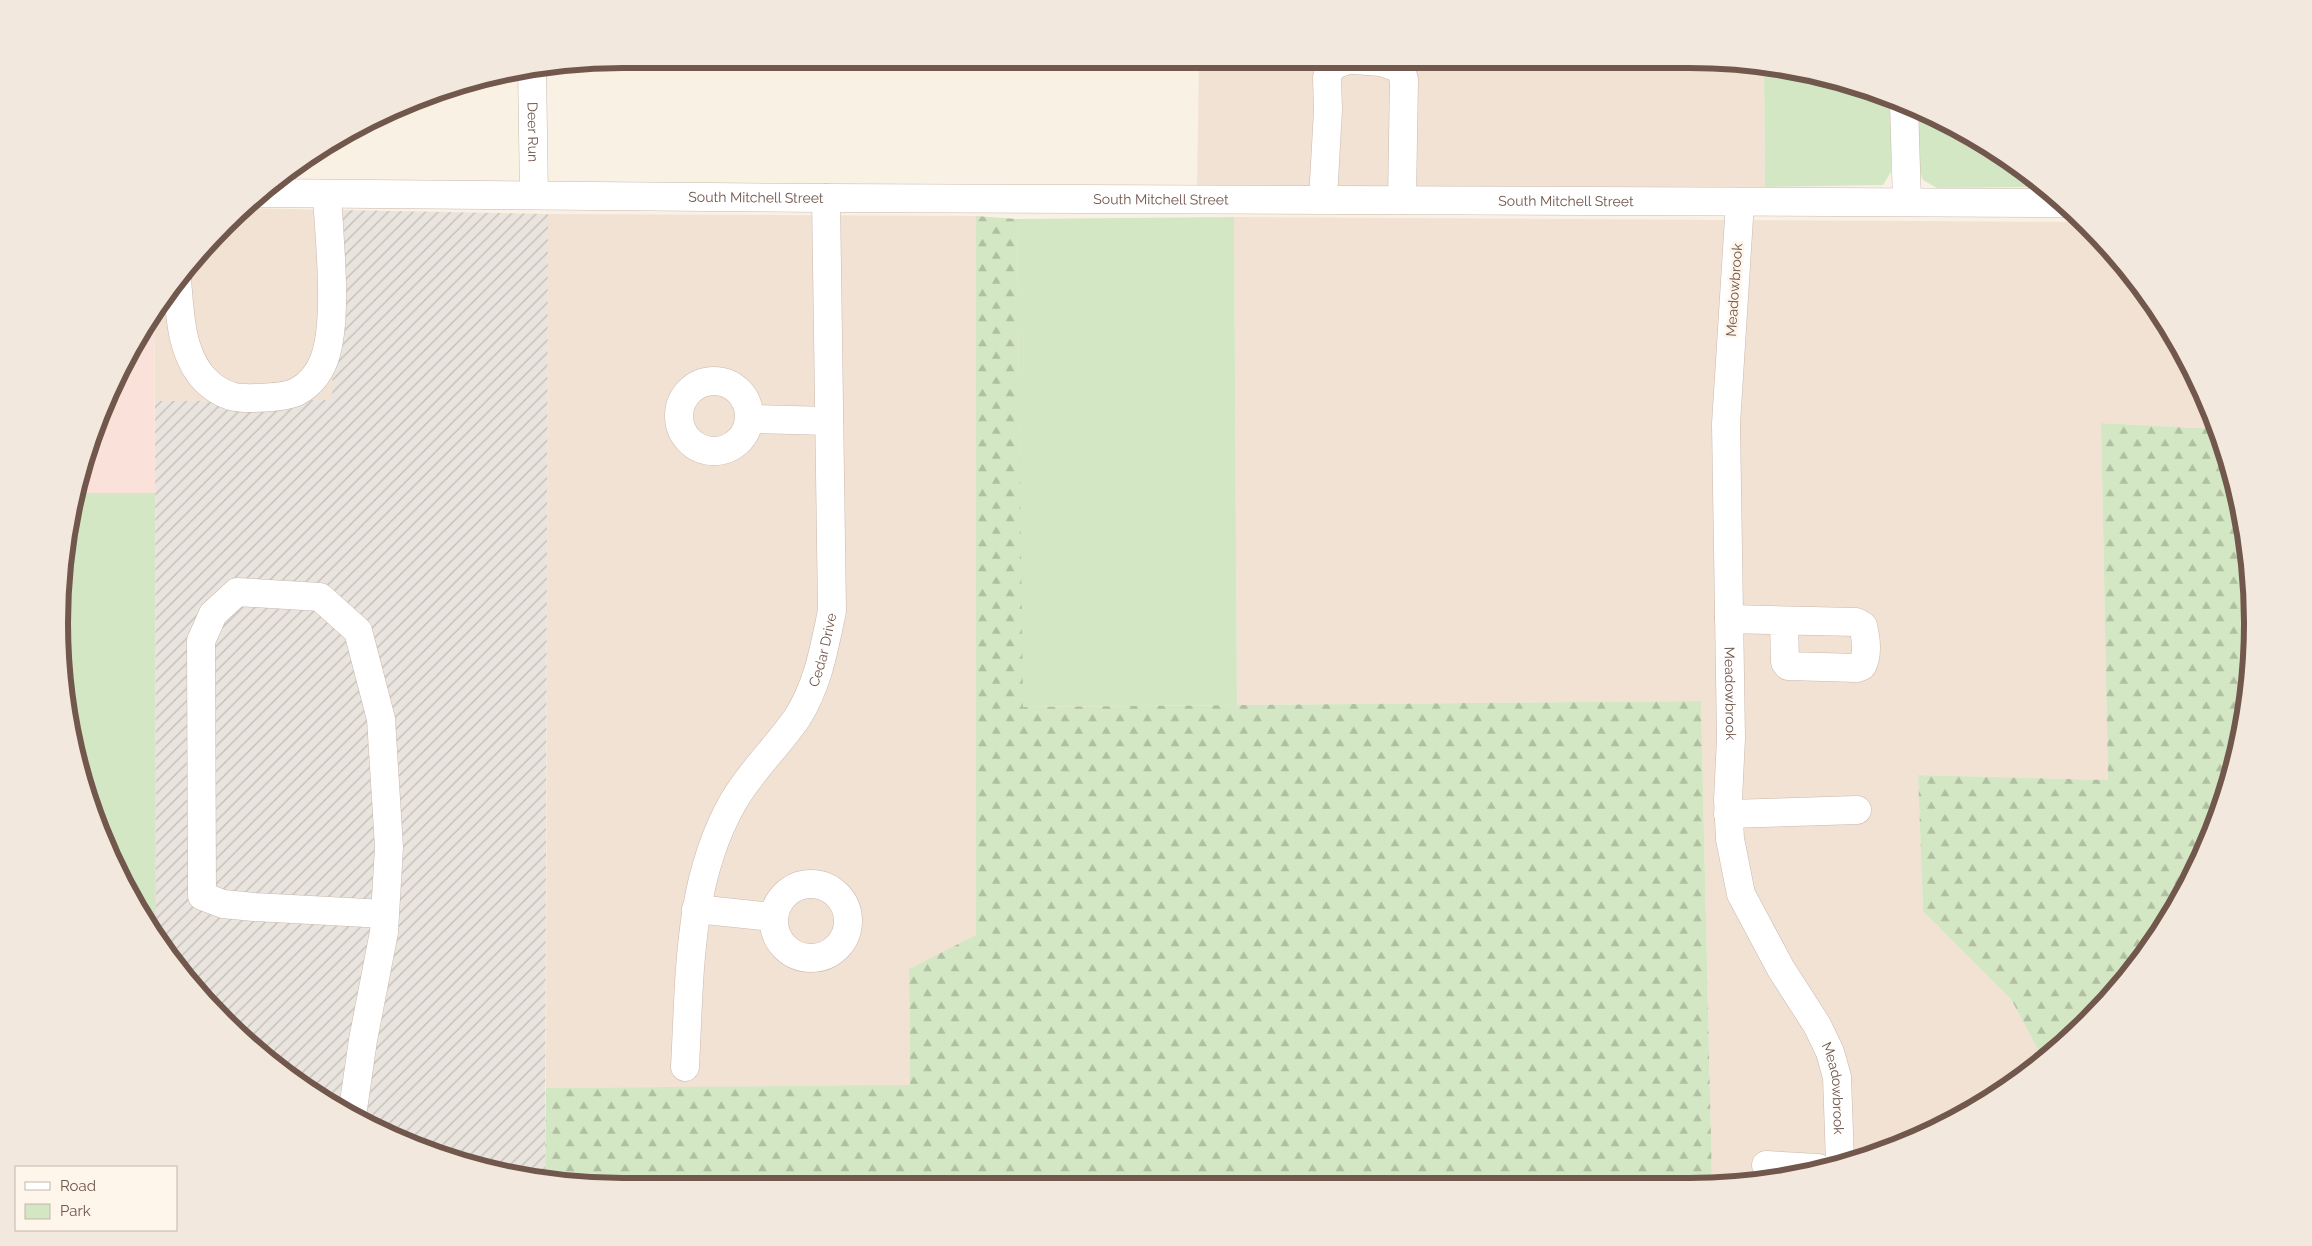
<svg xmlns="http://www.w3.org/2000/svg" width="2312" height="1246" viewBox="0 0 2312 1246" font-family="Raleway,sans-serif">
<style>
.residential{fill:#f1e2d4}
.commercial{fill:#fae1d9}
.industrial{fill:url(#industrial-furrows)}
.green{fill:#d4e7c4}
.forest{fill:url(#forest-firs)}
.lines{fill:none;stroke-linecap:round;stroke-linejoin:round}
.minor-casing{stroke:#cbb8ac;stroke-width:29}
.minor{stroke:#fff;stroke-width:28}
.labels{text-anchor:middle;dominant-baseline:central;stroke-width:5;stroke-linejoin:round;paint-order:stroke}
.street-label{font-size:14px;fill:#71574c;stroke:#fef5eb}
.rim{fill:none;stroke:#71574c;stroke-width:6}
</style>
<defs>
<pattern id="industrial-furrows" width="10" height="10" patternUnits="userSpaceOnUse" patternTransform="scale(1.25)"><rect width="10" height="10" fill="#eae4df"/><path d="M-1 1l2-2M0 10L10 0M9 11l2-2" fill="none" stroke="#c2bcb7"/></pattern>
<pattern id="forest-firs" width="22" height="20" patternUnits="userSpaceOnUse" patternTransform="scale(1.25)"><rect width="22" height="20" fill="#d4e7c4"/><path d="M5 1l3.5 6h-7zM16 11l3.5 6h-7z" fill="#b0bea1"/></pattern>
</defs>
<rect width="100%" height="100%" fill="#faf1e5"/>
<g class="residential">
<path d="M1199 59 1726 60 1764 66 1765 187 1197 186Z"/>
<path d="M244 208 337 210 333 400 155 401 154 309 199 251Z"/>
<path d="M548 214 976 216V936L909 969 910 1086 546 1088Z"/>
<path d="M1234 217 2082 222 2113 251 2178 341 2218 429 2101 423 2108 780 1918 775 1923 911 2011 999 2042 1057 2003 1092 1905 1144 1763 1182 1712 1183 1701 701 1237 705Z"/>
</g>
<path class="commercial" d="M154 309 155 493H75L78 477 102 407Z"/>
<path class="industrial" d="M337 210 548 214 545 1179 477 1168 373 1129 279 1070 199 995 156 940 155 401 332 400Z"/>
<g class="green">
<path d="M1764 66 1835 78 1893 100 1891 172 1883 185 1765 187Z"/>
<path d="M1919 110 1939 117 2033 176 2045 187 1937 188 1923 180 1918 166Z"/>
<path d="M1234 217 1237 705 1022 707 1017 219Z"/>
<path d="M75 493H155L156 940 102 839 78 769 60 660V586Z"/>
</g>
<g class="forest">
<path d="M976 216 1017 219 1023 707 1701 701 1712 1183 586 1186 545 1179 546 1088 910 1085 909 969 976 935Z"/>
<path d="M2101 423 2218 429 2223 442 2248 550 2252 660 2234 769 2195 873 2113 995 2042 1057 2011 999 1923 911 1918 775 2108 780Z"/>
</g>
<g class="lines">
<defs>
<g id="minor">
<path d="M1354 60 1381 62 1399 68 1404 79 1402 200"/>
<path id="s1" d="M532 68 534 195"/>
<path d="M1904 104 1907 202"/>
<path id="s2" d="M261 193 826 198 2062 203"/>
<path d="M1323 199 1328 110 1327 77 1332 66 1348 60"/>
<path id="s3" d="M1740 202 1726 424 1731 738 1728 800 1730 839 1741 894 1781 969 1817 1025 1830 1052 1837 1077 1840 1162"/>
<path d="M177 280C180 312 180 347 200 374 208 384 218 392 231 396 243 400 287 398 298 391 311 384 319 373 324 360 339 320 329 238 327 194"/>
<circle cx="714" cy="416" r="35"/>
<path d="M750 419 829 421"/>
<path d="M1729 619 1856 622 1863 626C1866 638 1868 655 1862 666L1857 668 1788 666 1785 662 1784 621"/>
<path d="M1728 814 1857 810"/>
<circle cx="811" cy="921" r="37"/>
<path d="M696 909 773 917"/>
<path id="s4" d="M685 1067C690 977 687 883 733 802 750 772 777 747 797 718 818 685 824 649 832 611L826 198"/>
<path d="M352 1116 363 1040 384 932 389 847 381 719 358 631 320 597 237 592 213 614 201 641 202 896 223 904 254 907 385 914"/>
<path d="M1766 1165 1818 1168"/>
</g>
</defs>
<use href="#minor" class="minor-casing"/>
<use href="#minor" class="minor"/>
</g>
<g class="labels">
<g class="street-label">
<text stroke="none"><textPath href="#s1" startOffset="64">Deer Run</textPath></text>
<text stroke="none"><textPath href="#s2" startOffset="495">South Mitchell Street</textPath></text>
<text stroke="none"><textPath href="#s2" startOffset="900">South Mitchell Street</textPath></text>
<text stroke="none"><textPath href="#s2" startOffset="1305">South Mitchell Street</textPath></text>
<text transform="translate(1734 290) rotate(-86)">Meadowbrook</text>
<text stroke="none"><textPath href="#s4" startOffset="451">Cedar Drive</textPath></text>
<text stroke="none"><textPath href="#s3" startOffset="492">Meadowbrook</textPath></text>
<text stroke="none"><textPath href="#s3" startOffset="912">Meadowbrook</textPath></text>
</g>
</g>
<path d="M0 0H2312V1246H0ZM623 68H1689A555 555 0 0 1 2244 623V623A555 555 0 0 1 1689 1178H623A555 555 0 0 1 68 623V623A555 555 0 0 1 623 68Z" fill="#f3e8de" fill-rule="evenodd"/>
<path class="rim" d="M623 68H1689A555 555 0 0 1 2244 623V623A555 555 0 0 1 1689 1178H623A555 555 0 0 1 68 623V623A555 555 0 0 1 623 68Z"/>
<rect x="15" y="1166" width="162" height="65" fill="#fef5eb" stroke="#c6b6ab"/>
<rect x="25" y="1182" width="25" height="8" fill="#ffffff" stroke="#c6b6ab"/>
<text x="60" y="1191" font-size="15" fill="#71574c">Road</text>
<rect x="25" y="1204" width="25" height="15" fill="#d4e7c4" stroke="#c6b6ab"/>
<text x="60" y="1216" font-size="15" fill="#71574c">Park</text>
</svg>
